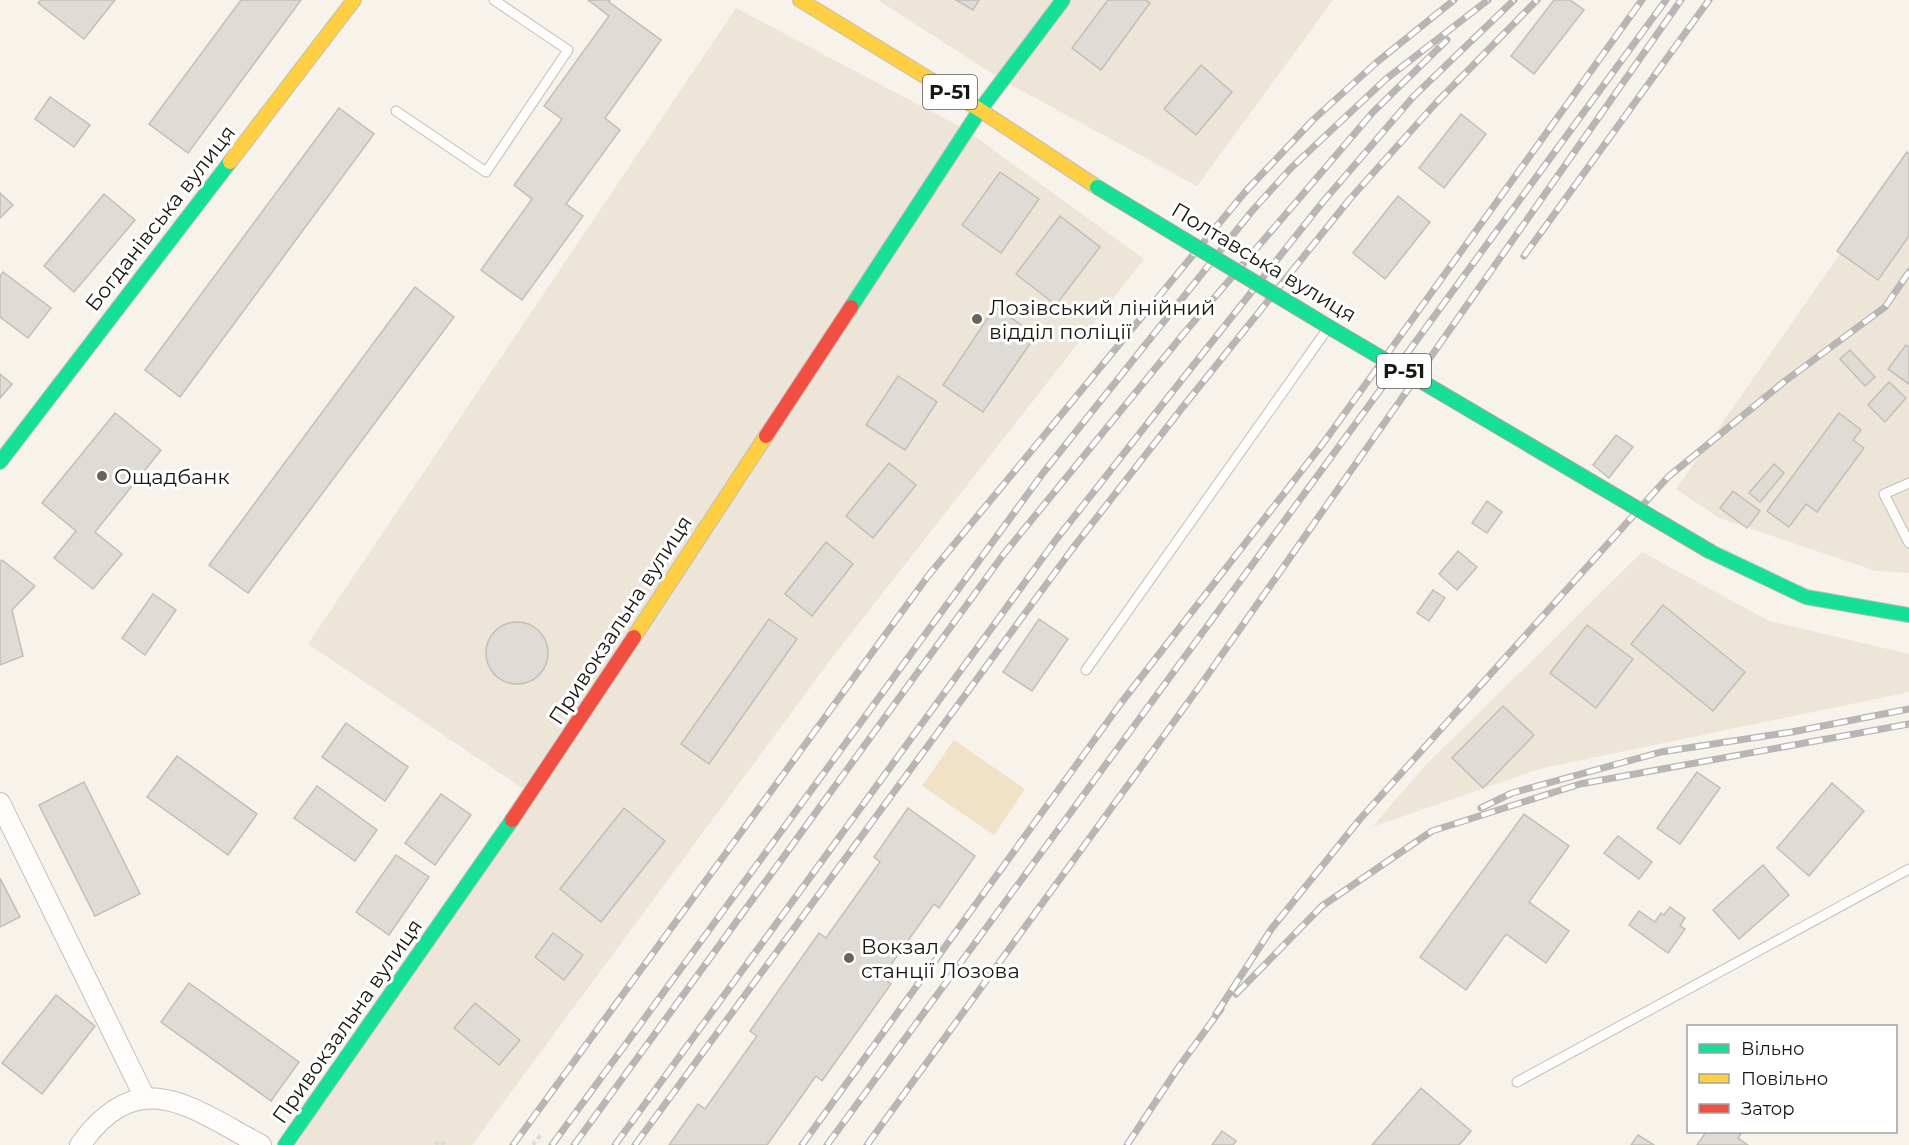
<svg xmlns="http://www.w3.org/2000/svg" width="1909" height="1145" viewBox="0 0 1909 1145" font-family="Montserrat,sans-serif">
<style>
.built{fill:#ede5d7}
.green{fill:#f0e1c7}
.building{fill:#dfdcd6;stroke:#c2beb8;stroke-width:1.5}
.lines{fill:none;stroke-linecap:round;stroke-linejoin:round}
.lane-casing{stroke:#c2bfb8;stroke-width:11}
.street-casing{stroke:#c2bfb8;stroke-width:22}
.fast-casing{stroke:#c2bfb8;stroke-width:16}
.slow-casing{stroke:#c2bfb8;stroke-width:16}
.jam-casing{stroke:#c2bfb8;stroke-width:16}
.path{stroke:#dedcda;stroke-width:4;stroke-dasharray:4.5 3;stroke-linecap:butt}
.lane{stroke:#fefdfc;stroke-width:9}
.street{stroke:#fefdfc;stroke-width:20}
.fast{stroke:#16e098;stroke-width:14}
.slow{stroke:#ffcf43;stroke-width:14}
.jam{stroke:#f24e42;stroke-width:14}
.rail-casing{stroke:#b7b6b4;stroke-width:7}
.rail{stroke:#fff;stroke-width:4.5;stroke-dasharray:14;stroke-linecap:butt}
.fast-bridge-casing{stroke:#aca495;stroke-width:16;stroke-linecap:butt}
.fast-bridge{stroke:#16e098;stroke-width:14}
.poi-dot{fill:#67645e;stroke:#fff;stroke-width:2}
.labels{text-anchor:middle;dominant-baseline:central;stroke-width:6;stroke-linejoin:round;paint-order:stroke}
.shield{fill:#fff;stroke:#5e5d59;stroke-width:1.5}
.shield-label{font-size:20px;font-weight:bold;fill:#191712}
.street-label{font-size:21px;fill:#191712;stroke:#fff}
.poi-label{font-size:21px;fill:#191712;stroke:#fff;text-anchor:start}
</style>
<rect width="100%" height="100%" fill="#f7f3eb"/>
<g class="built">
<path d="M878 0H1333L1197 186 1002 80Z"/>
<path d="M736 8 966 130 1144 259 831 659 472 1145H285L531 794 308 644Z"/>
<path d="M1909 155V573L1876 571 1719 518 1676 489Z"/>
<path d="M1642 552 1769 621 1909 654V692L1539 769 1372 827 1423 768Z"/>
</g>
<path class="green" d="M954 740 1025 789 994 835 922 786Z"/>
<g class="building">
<path d="M41 0H115L84 39 38 3Z"/>
<path d="M241 0H301L188 153 149 124Z"/>
<path d="M588 0H610L609 2 661 40 605 118 620 130 566 204 583 216 522 300 481 270 532 199 514 185 562 119 544 106 609 16Z"/>
<path d="M956 0H979L973 10Z"/>
<path d="M1108 0H1146L1150 3 1101 70 1072 48Z"/>
<path d="M1554 0H1570L1584 10 1534 74 1511 56Z"/>
<path d="M1201 65 1232 92 1196 135 1164 109Z"/>
<path d="M50 97 90 125 74 147 35 119Z"/>
<path d="M339 108 374 134 180 397 145 370Z"/>
<path d="M1461 114 1486 134 1444 188 1419 168Z"/>
<path d="M1907 152 1909 154V236L1878 280 1837 251Z"/>
<path d="M1000 172 1039 199 1001 253 962 225Z"/>
<path d="M0 193 13 205 0 218Z"/>
<path d="M104 194 135 220 74 292 44 266Z"/>
<path d="M1398 196 1430 222 1385 279 1353 253Z"/>
<path d="M1060 216 1100 247 1056 305 1016 274Z"/>
<path d="M3 272 51 308 28 338 0 317V276Z"/>
<path d="M415 287 454 317 248 593 209 565Z"/>
<path d="M995 307 1036 335 983 412 943 385Z"/>
<path d="M1906 345 1909 347V384L1888 369Z"/>
<path d="M1850 350 1875 377 1865 386 1840 359Z"/>
<path d="M0 374 12 384 0 398Z"/>
<path d="M898 376 937 402 905 450 866 425Z"/>
<path d="M1889 382 1906 398 1885 422 1868 405Z"/>
<path d="M115 413 161 450 95 532 122 554 93 589 54 558 76 531 42 503Z"/>
<path d="M1839 413 1861 430 1853 440 1864 448 1817 512 1806 504 1789 527 1767 511Z"/>
<path d="M1616 435 1633 447 1609 478 1593 465Z"/>
<path d="M889 463 916 485 873 538 846 516Z"/>
<path d="M1774 464 1784 473 1760 502 1749 493Z"/>
<path d="M1733 491 1760 511 1747 528 1720 508Z"/>
<path d="M1487 501 1502 512 1487 533 1472 523Z"/>
<path d="M826 542 853 564 812 616 785 594Z"/>
<path d="M1458 551 1477 567 1457 590 1439 574Z"/>
<path d="M2 560 35 586 12 610 23 656 0 665V562Z"/>
<path d="M1433 590 1445 598 1429 621 1417 613Z"/>
<path d="M153 594 176 610 145 655 122 638Z"/>
<path d="M1663 605 1745 672 1713 711 1631 644Z"/>
<path d="M769 619 797 639 709 764 681 744Z"/>
<path d="M1039 619 1068 639 1032 691 1003 672Z"/>
<circle cx="517" cy="653" r="31"/>
<path d="M1587 625 1633 659 1596 708 1550 673Z"/>
<path d="M1503 706 1534 735 1483 788 1452 758Z"/>
<path d="M346 723 408 767 385 801 322 757Z"/>
<path d="M177 756 257 814 228 855 147 797Z"/>
<path d="M1697 772 1720 788 1680 844 1657 828Z"/>
<path d="M84 782 140 894 95 916 39 805Z"/>
<path d="M1832 783 1864 811 1809 876 1777 848Z"/>
<path d="M317 786 377 830 355 861 294 818Z"/>
<path d="M441 794 471 815 435 865 405 843Z"/>
<path d="M624 808 665 841 601 922 560 889Z"/>
<path d="M908 808 975 856 939 908 934 904 882 977 891 984 822 1081 816 1076 767 1145H669L698 1104 705 1109 757 1036 750 1031 819 933 826 938 880 862 874 857Z"/>
<path d="M1524 814 1569 846 1529 902 1569 931 1546 963 1506 934 1466 990 1420 957Z"/>
<path d="M1618 836 1652 862 1639 879 1604 853Z"/>
<path d="M396 855 429 877 389 935 356 912Z"/>
<path d="M1763 865 1789 895 1739 939 1713 910Z"/>
<path d="M0 878 20 917 0 927Z"/>
<path d="M1670 907 1685 918 1680 926 1685 929 1668 953 1629 925 1639 911 1655 922 1661 913 1664 915Z"/>
<path d="M553 933 583 955 564 980 535 957Z"/>
<path d="M189 983 299 1062 271 1101 161 1022Z"/>
<path d="M56 995 95 1026 42 1094 2 1063Z"/>
<path d="M475 1003 520 1040 499 1065 454 1028Z"/>
<path d="M1421 1088 1471 1131 1459 1145H1372Z"/>
<path d="M1222 1131 1236 1141 1233 1145H1212Z"/>
<path d="M1706 1132H1742L1738 1138 1748 1145H1697Z"/>
<path d="M1638 1135 1654 1145H1631Z"/>
</g>
<g class="lines">
<defs>
<g id="lane">
<path d="M396 111 486 172 568 50 494 0"/>
<path d="M1909 483 1884 494 1909 543"/>
<path d="M1086 670 1326 331"/>
<path d="M1517 1082 1909 869"/>
</g>
<g id="street">
<path d="M0 803 145 1098"/>
<path d="M80 1145C139 1062 191 1108 261 1145"/>
</g>
<g id="fast">
<path d="M851 307 980 110 1063 0"/>
<path d="M0 462 230 162"/>
<path d="M1711 552 1806 597 1909 615"/>
<path d="M285 1145 512 820"/>
</g>
<g id="slow">
<path d="M800 0 980 110 1097 187"/>
<path d="M230 162 354 0"/>
<path d="M634 637 766 436"/>
</g>
<g id="jam">
<path d="M766 436 851 307"/>
<path d="M512 820 634 637"/>
</g>
</defs>
<use href="#lane" class="lane-casing"/>
<use href="#street" class="street-casing"/>
<use href="#fast" class="fast-casing"/>
<use href="#slow" class="slow-casing"/>
<use href="#jam" class="jam-casing"/>
<g class="path">
<path d="M436 1145 439 1141 445 1145"/>
<path d="M533 1145 542 1133"/>
</g>
<use href="#lane" class="lane"/>
<use href="#street" class="street"/>
<use href="#fast" class="fast"/>
<use href="#slow" class="slow"/>
<use href="#jam" class="jam"/>
<defs>
<g id="rail">
<path d="M1524 256 1709 0"/>
<path d="M1481 808 1512 793 1661 752 1792 732 1909 709"/>
<path d="M1236 994 1322 906 1432 831 1580 784 1909 724"/>
<path d="M1216 1014 1272 928 1360 819 1668 477 1785 381 1885 307 1909 272"/>
<path d="M513 1145 928 576 1245 192 1313 120 1377 62 1454 0"/>
<path d="M552 1145 1043 473 1252 211 1291 168 1386 79 1488 0"/>
<path d="M574 1145 1003 555 1185 332 1373 112 1447 40"/>
<path d="M615 1145 1055 541 1169 396 1322 203 1413 97 1514 0"/>
<path d="M635 1145 1073 548 1182 408 1349 200 1436 103 1537 0"/>
<path d="M802 1145 1121 703 1324 442 1642 0"/>
<path d="M827 1145 1666 0"/>
<path d="M867 1145 1202 683 1681 0"/>
<path d="M1127 1145 1178 1068 1221 1009"/>
</g>
</defs>
<use href="#rail" class="rail-casing"/>
<use href="#rail" class="rail"/>
<defs>
<path id="fast-bridge" d="M1097 187 1329 327 1711 552"/>
</defs>
<use href="#fast-bridge" class="fast-bridge-casing"/>
<use href="#fast-bridge" class="fast-bridge"/>
</g>
<g class="poi-dot">
<circle cx="977" cy="319" r="6"/>
<circle cx="102" cy="476" r="6"/>
<circle cx="849" cy="958" r="6"/>
</g>
<g class="labels">
<g class="shield">
<rect x="923" y="75" width="54" height="34" rx="4.5"/>
<rect x="1377" y="354" width="54" height="34" rx="4.5"/>
</g>
<g class="shield-label">
<text x="950" y="92">Р-51</text>
<text x="1404" y="371">Р-51</text>
</g>
<g class="street-label">
<text transform="translate(160 218) rotate(-52)">Богданівська вулиця</text>
<text transform="translate(1264 262) rotate(31)">Полтавська вулиця</text>
<text transform="translate(620 620) rotate(-57)">Привокзальна вулиця</text>
<text transform="translate(347 1021) rotate(-55)">Привокзальна вулиця</text>
</g>
<g class="poi-label">
<text x="989" y="307">Лозівський лінійний<tspan x="989" dy="24">відділ поліції</tspan></text>
<text x="114" y="476">Ощадбанк</text>
<text x="861" y="946">Вокзал<tspan x="861" dy="24">станції Лозова</tspan></text>
</g>
</g>
<rect x="1687" y="1025" width="210" height="108" fill="#ffffff" stroke="#a3a2a0" stroke-width="1.5"/>
<rect x="1699" y="1044" width="30" height="9" fill="#16e098" stroke="#a3a2a0" stroke-width="1.5"/>
<text x="1741" y="1055" font-size="18" fill="#191712">Вільно</text>
<rect x="1699" y="1074" width="30" height="9" fill="#ffcf43" stroke="#a3a2a0" stroke-width="1.5"/>
<text x="1741" y="1085" font-size="18" fill="#191712">Повільно</text>
<rect x="1699" y="1104" width="30" height="9" fill="#f24e42" stroke="#a3a2a0" stroke-width="1.5"/>
<text x="1741" y="1115" font-size="18" fill="#191712">Затор</text>
</svg>
